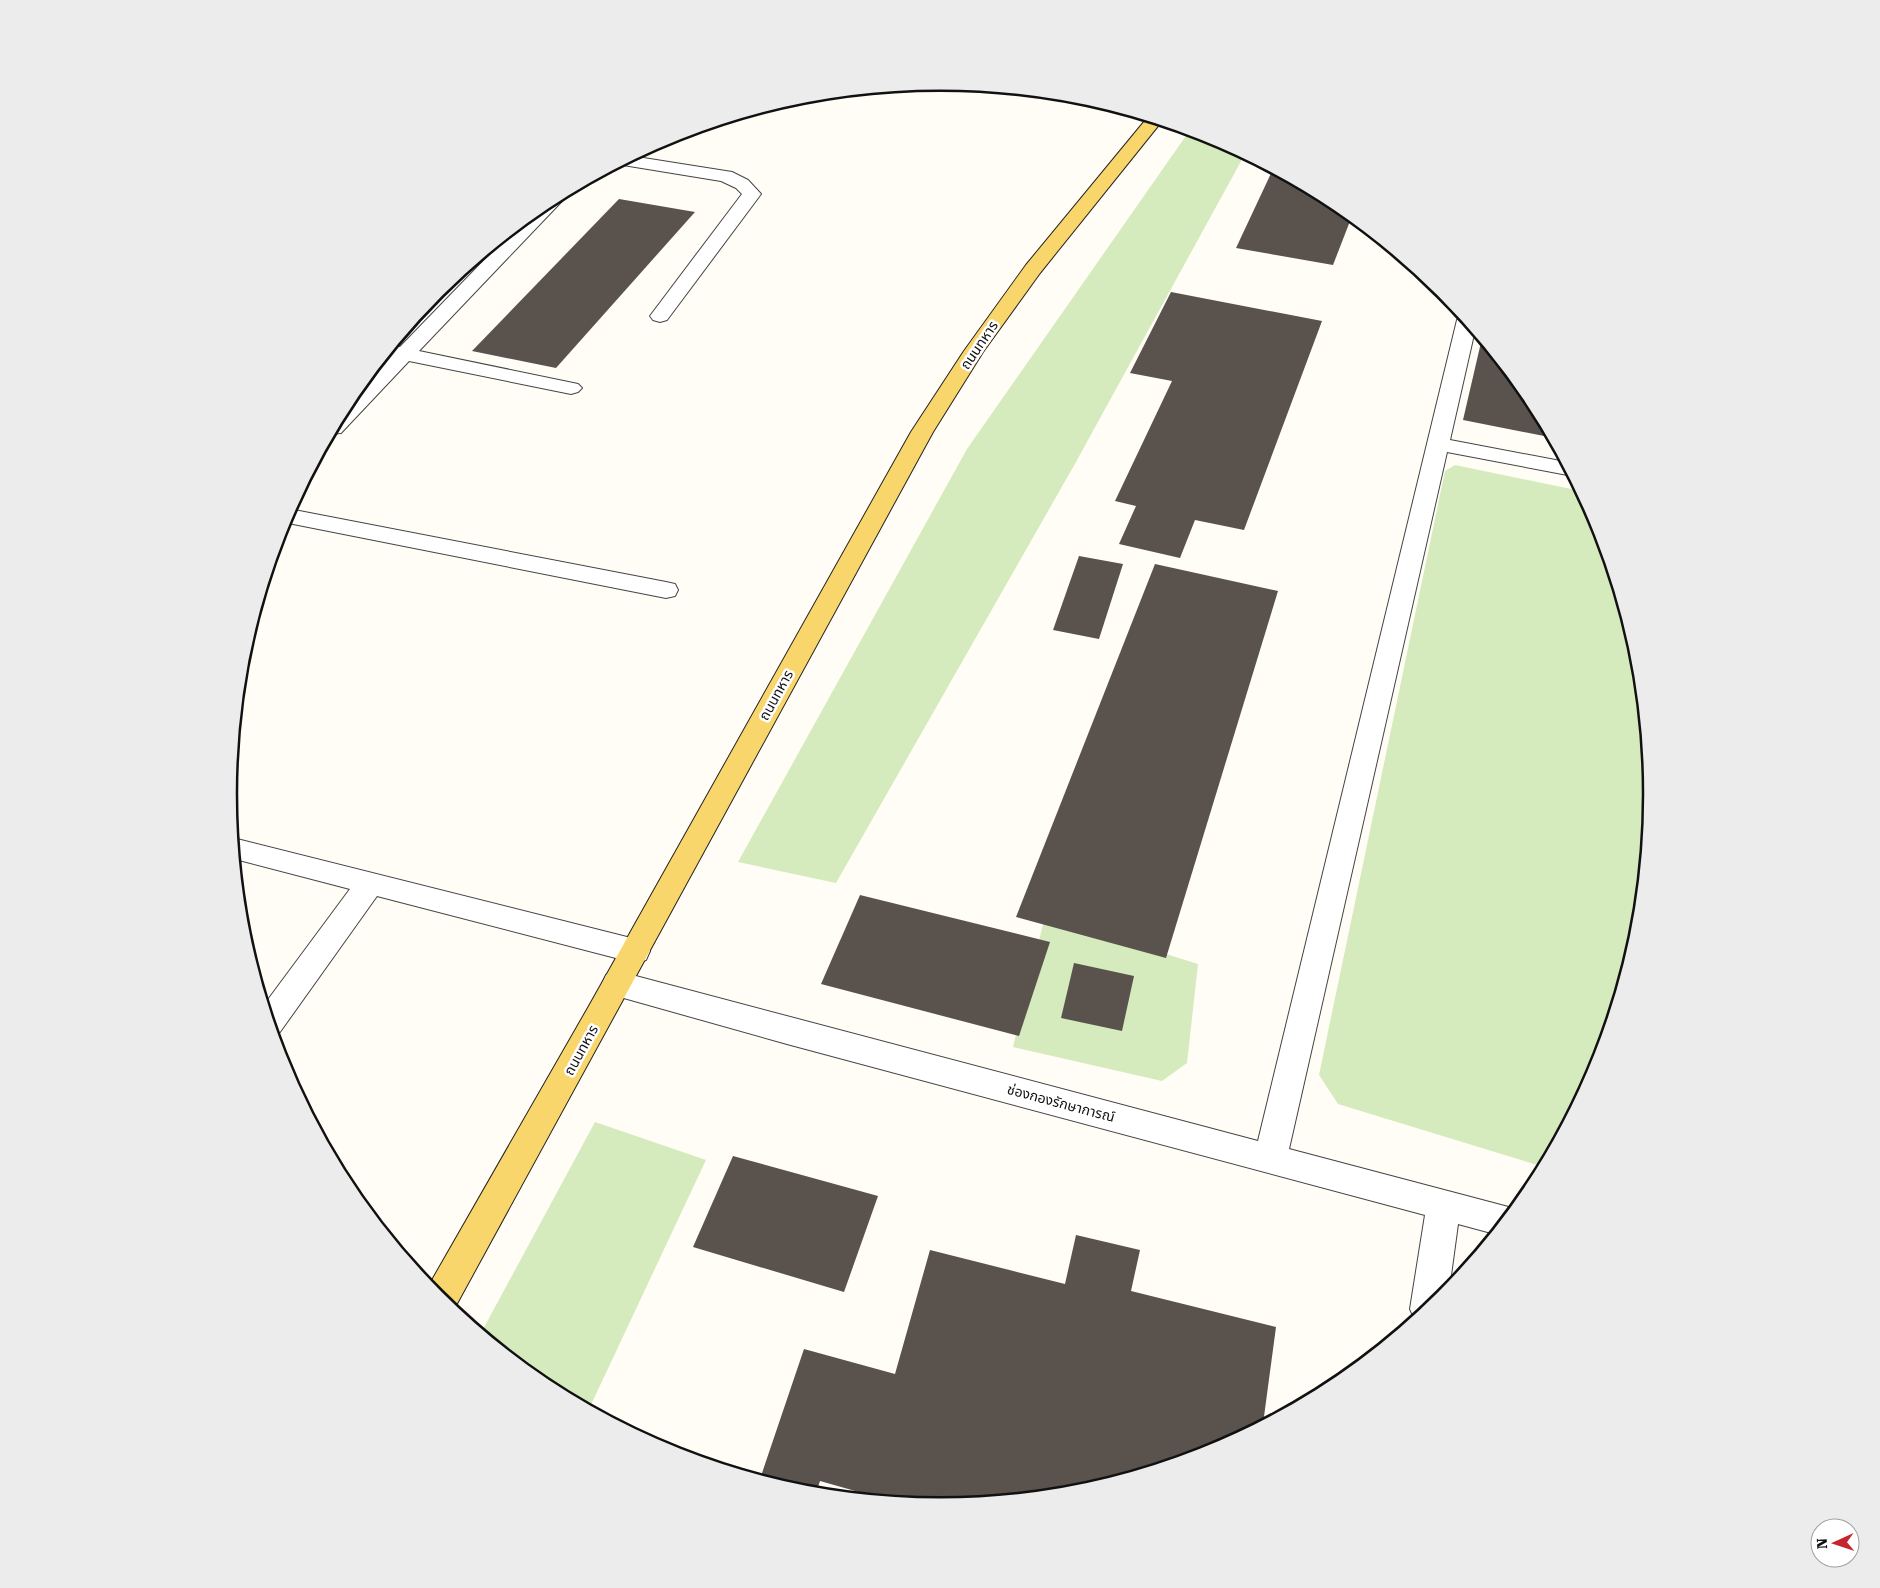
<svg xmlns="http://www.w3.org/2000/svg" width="1880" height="1588" viewBox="0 0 1880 1588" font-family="'Roboto Serif','Noto Sans Thai',serif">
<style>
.green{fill:#d5ebbd}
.building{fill:#5a524d}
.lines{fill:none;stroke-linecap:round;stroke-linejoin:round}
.minor-casing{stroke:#444;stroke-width:2}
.major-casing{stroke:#222;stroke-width:2}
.minor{fill:#fff;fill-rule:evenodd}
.major{fill:#f9d66b;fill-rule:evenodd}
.labels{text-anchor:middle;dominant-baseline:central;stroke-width:5;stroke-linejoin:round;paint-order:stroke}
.street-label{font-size:14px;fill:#111;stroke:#fff}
.rim{fill:none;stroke:#111;stroke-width:2.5}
</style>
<rect width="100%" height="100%" fill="#fffdf5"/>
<g class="green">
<path d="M1190 130 1213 137 1245 154 1076 462 836 883 738 862 967 449Z"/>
<path d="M1455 465 1581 491 1597 522 1638 655 1651 794 1638 933 1597 1067 1544 1167 1338 1104 1319 1075 1445 471Z"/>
<path d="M1045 916 1198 964 1187 1063 1162 1081 1013 1047Z"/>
<path d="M595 1122 706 1160 589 1409 544 1385 481 1333Z"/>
</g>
<g class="building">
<path d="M1273 169 1336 203 1352 216 1333 265 1236 248Z"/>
<path d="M619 199 695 212 556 368 472 351Z"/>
<path d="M1171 292 1322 321 1244 530 1195 520 1180 558 1119 544 1136 506 1115 501 1172 381 1130 373Z"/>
<path d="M1482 338 1532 399 1546 426 1544 436 1463 420Z"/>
<path d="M1079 556 1123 564 1099 639 1053 630Z"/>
<path d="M1155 564 1278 591 1166 958 1016 917Z"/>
<path d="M860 895 1050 942 1019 1036 821 984Z"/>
<path d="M1074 963 1134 976 1122 1031 1061 1018Z"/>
<path d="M733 1156 878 1196 844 1292 693 1247Z"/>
<path d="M1076 1235 1140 1250 1131 1291 1276 1327 1263 1424 1212 1451 1079 1492 940 1505 887 1500 820 1481 816 1493 801 1492 760 1479 804 1349 895 1374 930 1250 1065 1284Z"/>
</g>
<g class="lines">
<defs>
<g id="minor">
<path d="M631 156 732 172 748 180 761 194 667 320 660 322 653 320 650 316 742 194 736 188 721 181 617 164Z"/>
<path d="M563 192 566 196 563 200 419 351 578 384 582 388 578 392 571 394 409 361 341 433 330 434 347 401 390 357 384 355 392 345 400 347 524 219 545 202Z"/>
<path d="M1463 315 1475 330 1450 440 1566 462 1573 476 1447 452 1289 1149 1516 1209 1495 1234 1458 1224 1449 1290 1415 1320 1410 1309 1425 1215 787 1044 606 993 602 984 606 975 617 971 1258 1141 1457 320Z"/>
<path d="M289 509 666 582 675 584 678 590 675 596 666 598 283 522Z"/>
<path d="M233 838 635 939 646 942 650 951 646 960 635 963 377 896 280 1032 273 1035 264 1005 350 889 235 859Z"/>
</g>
<path id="major" d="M1148 117 1162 121 1040 273 983 352 933 432 453 1311 437 1297 428 1287 589 1006 911 432 964 351 1026 265Z"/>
</defs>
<use href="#minor" class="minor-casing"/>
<use href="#major" class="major-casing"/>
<use href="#minor" class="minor"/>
<use href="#major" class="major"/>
</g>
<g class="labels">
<g class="street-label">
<text transform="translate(979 345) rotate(-56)">ถนนทหาร</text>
<text transform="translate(776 695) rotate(-61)">ถนนทหาร</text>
<text transform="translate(581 1050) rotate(-61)">ถนนทหาร</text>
<text transform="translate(1061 1103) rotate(15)">ช่องกองรักษาการณ์</text>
</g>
</g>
<path d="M0 0H1880V1588H0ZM237 794a703 703 0 1 1 1406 0a703 703 0 1 1-1406 0Z" fill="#ececec" fill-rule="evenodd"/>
<path class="rim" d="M237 794a703 703 0 1 1 1406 0a703 703 0 1 1-1406 0Z"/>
<g transform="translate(1835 1543) rotate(267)"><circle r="24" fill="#ffffff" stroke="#a0a0a0"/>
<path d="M0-4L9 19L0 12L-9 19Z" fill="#c4262e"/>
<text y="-8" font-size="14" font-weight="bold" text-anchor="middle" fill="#111111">N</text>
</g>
</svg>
